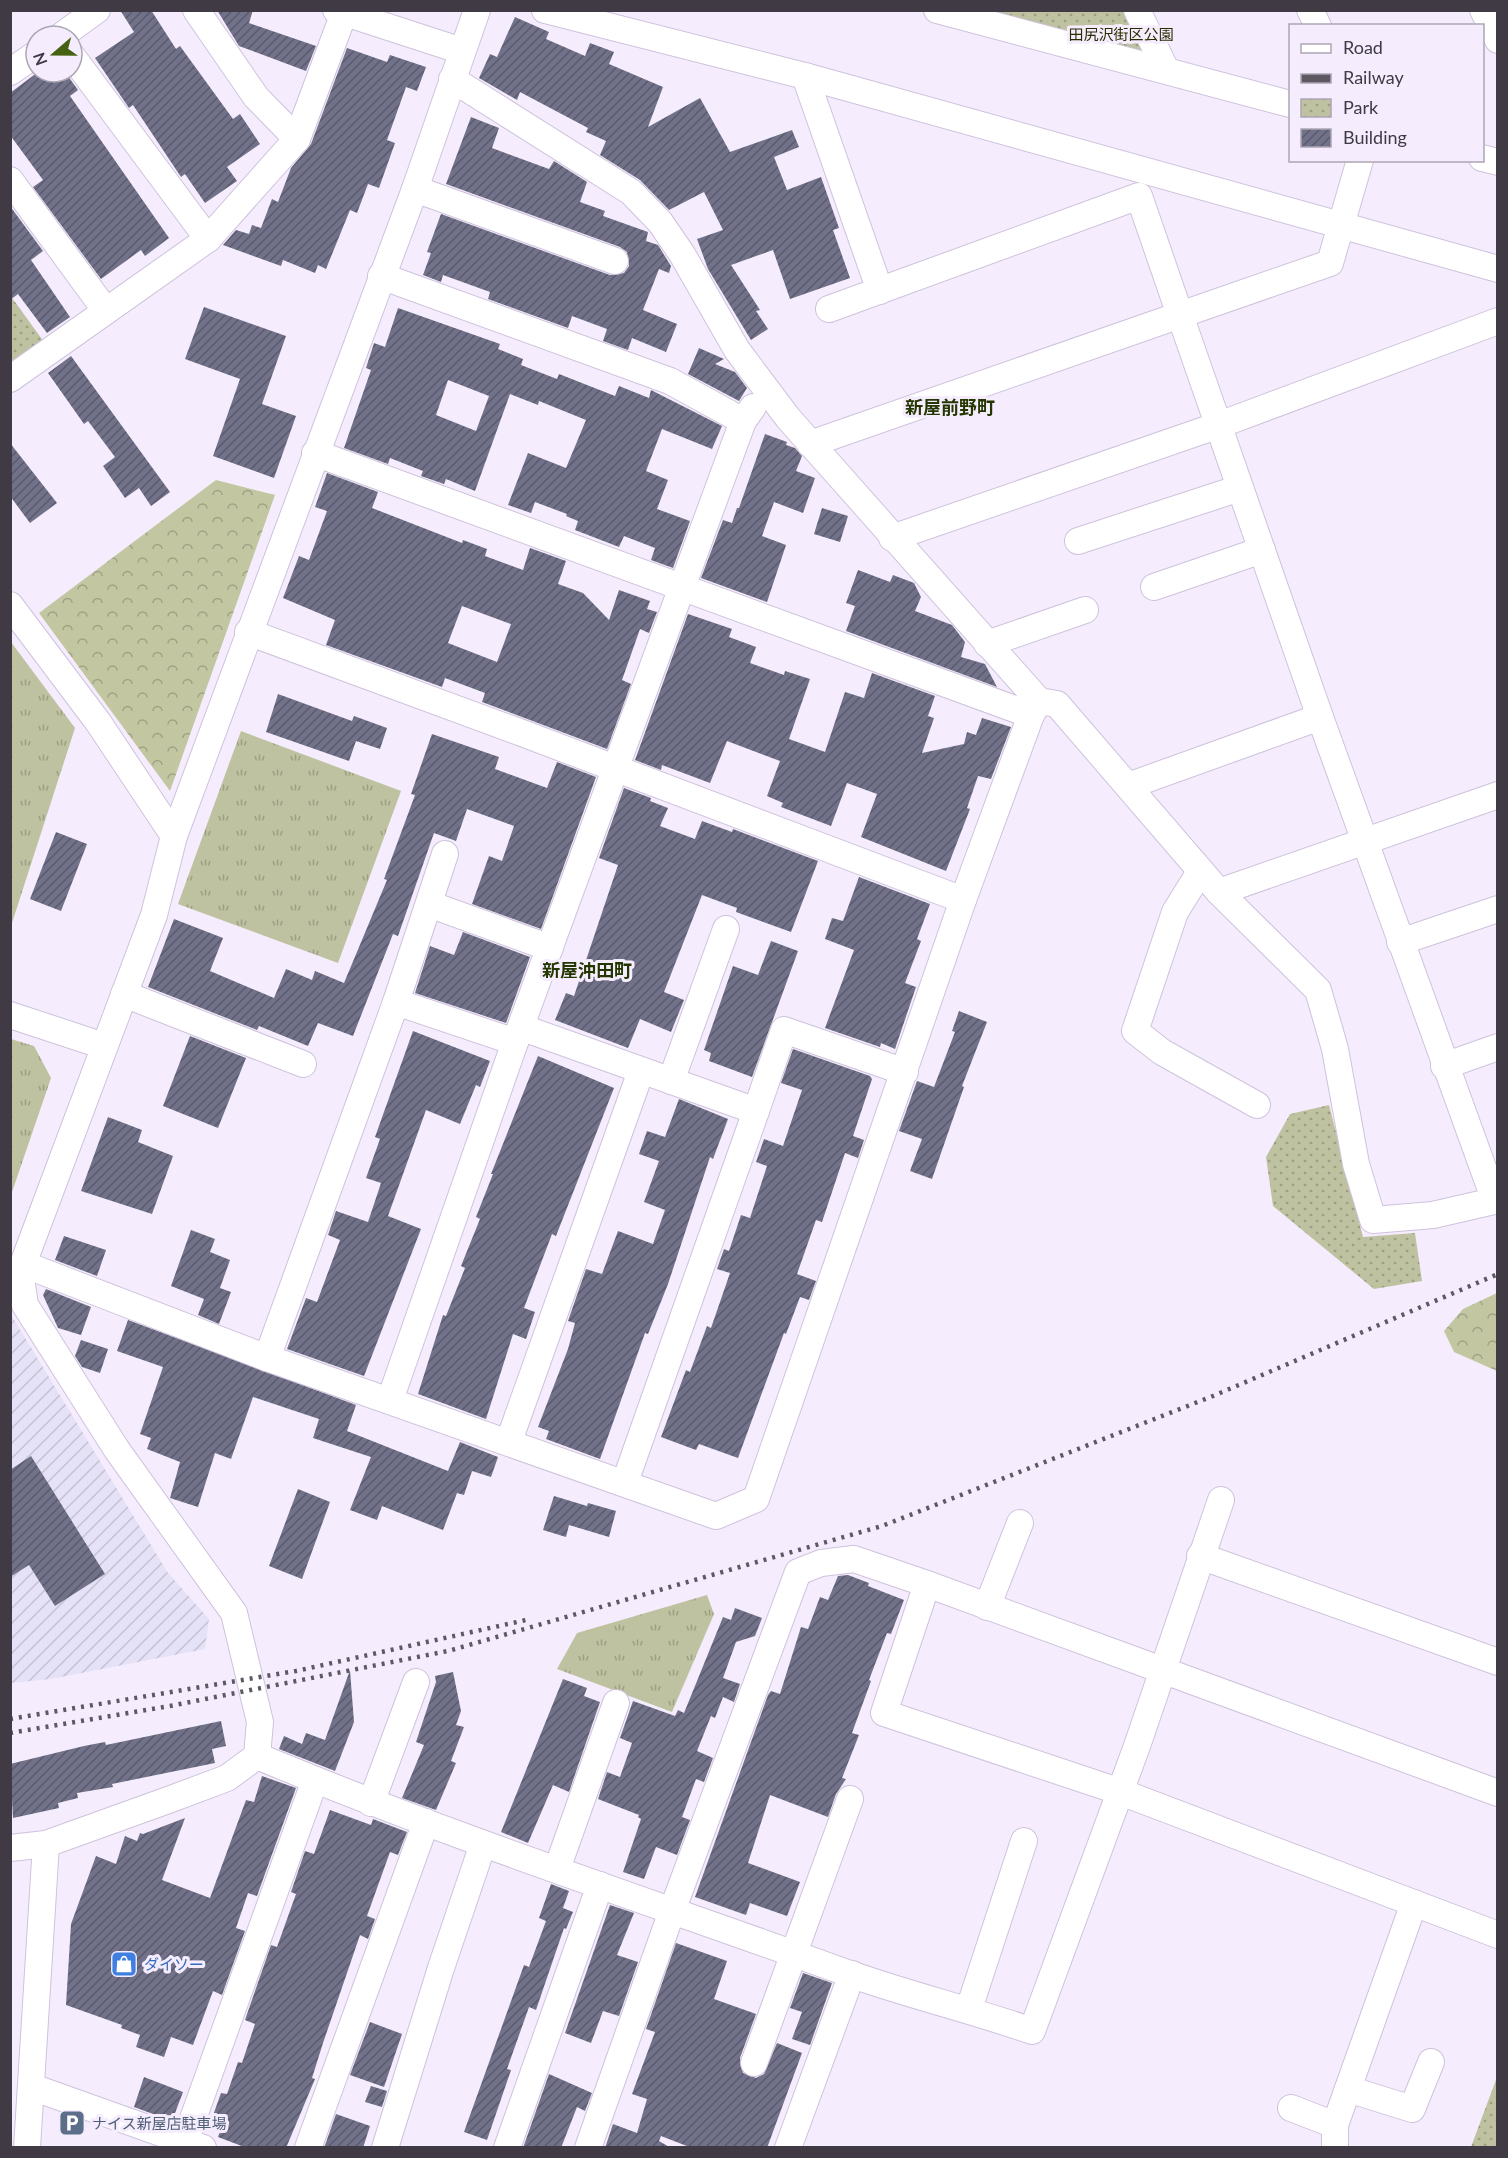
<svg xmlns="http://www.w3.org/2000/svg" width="1508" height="2158" viewBox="0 0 1508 2158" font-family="Lato,'Noto Sans JP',sans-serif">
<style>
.industrial{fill:url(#industrial-furrows)}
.grass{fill:url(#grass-tufts)}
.forest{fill:url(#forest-crowns)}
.park{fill:url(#park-dots)}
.building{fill:url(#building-hatch);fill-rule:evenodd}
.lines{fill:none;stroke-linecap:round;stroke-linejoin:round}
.minor-casing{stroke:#cfc2dc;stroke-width:28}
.minor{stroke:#fff;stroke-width:26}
.rail{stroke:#5e5863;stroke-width:4.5;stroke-dasharray:3 6;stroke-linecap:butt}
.labels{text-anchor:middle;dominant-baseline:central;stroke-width:6;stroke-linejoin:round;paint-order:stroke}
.park-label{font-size:15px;fill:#2b2d00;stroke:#f5edfd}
.shop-label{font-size:15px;fill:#366cbe;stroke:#f5edfd;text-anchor:start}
.service-label{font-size:15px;fill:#4e5e75;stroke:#f5edfd;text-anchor:start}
.quarter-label{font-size:18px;font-weight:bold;fill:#253701;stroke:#f5edfd}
</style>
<defs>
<pattern id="industrial-furrows" width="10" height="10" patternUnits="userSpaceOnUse" patternTransform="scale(1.5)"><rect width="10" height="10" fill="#e5e1f6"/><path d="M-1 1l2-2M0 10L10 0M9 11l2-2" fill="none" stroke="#c6c2d4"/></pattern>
<pattern id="grass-tufts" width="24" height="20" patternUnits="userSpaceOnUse" patternTransform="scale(1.5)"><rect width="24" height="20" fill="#bfc2a0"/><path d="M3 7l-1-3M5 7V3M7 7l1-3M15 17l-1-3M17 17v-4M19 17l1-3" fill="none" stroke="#9d9f84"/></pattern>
<pattern id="forest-crowns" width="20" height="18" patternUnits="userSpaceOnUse" patternTransform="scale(1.5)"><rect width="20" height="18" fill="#c2c6a1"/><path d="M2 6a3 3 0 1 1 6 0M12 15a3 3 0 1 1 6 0" fill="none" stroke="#9fa285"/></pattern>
<pattern id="park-dots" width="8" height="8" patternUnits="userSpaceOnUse" patternTransform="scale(1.5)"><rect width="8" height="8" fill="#bfc2a0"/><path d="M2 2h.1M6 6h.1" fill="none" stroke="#9d9f84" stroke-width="1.8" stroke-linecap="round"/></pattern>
<pattern id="building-hatch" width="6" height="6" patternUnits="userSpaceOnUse" patternTransform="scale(1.5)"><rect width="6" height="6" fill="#71728a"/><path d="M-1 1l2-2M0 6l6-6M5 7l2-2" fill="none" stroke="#5a5a6c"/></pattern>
</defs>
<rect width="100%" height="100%" fill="#f5edfd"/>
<path class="industrial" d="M10 1313 168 1573 209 1619 205 1649 51 1679 11 1683Z"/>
<g class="grass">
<path d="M11 642 75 728 11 926Z"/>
<path d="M241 731 401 791 338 963 178 904Z"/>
<path d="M11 1039 34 1046 51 1078 11 1195Z"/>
<path d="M707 1595 714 1614 672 1712 557 1669 577 1633Z"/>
</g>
<g class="forest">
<path d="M216 480 275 495 170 791 39 613Z"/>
<path d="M1497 1293V1371L1454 1352 1444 1331 1463 1309Z"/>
</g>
<g class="park">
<path d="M998 11H1137L1166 70 997 26Z"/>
<path d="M10 295 44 342 16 363 11 361Z"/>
<path d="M1329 1105 1363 1237 1415 1233 1422 1281 1374 1289 1273 1206 1266 1157 1290 1114Z"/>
<path d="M1497 2077V2147H1471Z"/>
</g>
<g class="building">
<path d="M120 10H151L176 49 180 46 233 119 240 114 260 144 227 167 237 181 205 203 185 174 181 177 133 105 129 108 95 58 134 32Z"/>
<path d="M217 10H253L249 23 316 46 306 71 239 46Z"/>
<path d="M515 17 549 32 546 39 585 56 590 43 614 52 609 64 663 87 648 127 700 98 730 152 792 130 799 147 774 157 787 190 821 177 839 228 833 230 850 278 790 299 773 250 731 265 760 310 756 311 768 329 751 340 708 269 697 239 723 230 704 192 669 210 640 180 600 155 606 141 586 132 588 128 520 92 517 100 479 78 490 54 497 57Z"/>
<path d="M347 48 387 62 390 55 426 67 417 91 406 87 387 140 395 143 379 188 368 184 357 213 350 210 326 269 318 265 315 273 283 260 281 266 223 245 236 230 249 234 252 225 261 228 272 199 278 202 291 168 311 144Z"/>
<path d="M38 72H65L78 90 70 96 169 238 145 256 141 250 101 279 33 187 43 180 10 135V93Z"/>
<path d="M471 117 499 128 492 148 549 169 554 161 587 182 580 202 605 211 603 216 648 232 646 241 658 245 671 266 669 273 659 269 643 310 677 324 666 352 632 338 628 350 603 341 607 329 572 316 568 328 488 299 490 292 443 275 441 282 423 275 431 253 427 252 441 214 610 275 624 273 629 266 627 252 620 247 446 184Z"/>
<path d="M10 206 43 251 31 260 70 317 47 333 18 294 10 300Z"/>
<path d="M204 307 286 336 262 404 296 416 274 478 213 456 240 379 185 359Z"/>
<path d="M398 308 500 344 498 349 523 359 521 365 557 379 559 374 615 396 619 386 649 398 651 390 722 426 712 449 662 429 646 471 668 480 657 509 690 521 673 568 651 560 655 548 624 536 619 547 575 530 578 521 566 516 567 514 535 502 531 513 508 505 528 453 566 468 586 420 539 401 538 405 510 394 475 491 446 479 444 484 421 476 423 471 390 458 388 464 344 448 371 370 366 368 374 343 385 347ZM448 380 489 396 476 431 436 415Z"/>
<path d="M699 348 724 359 715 364 735 372 747 388 739 401 688 374Z"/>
<path d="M71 356 170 492 151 506 139 488 125 498 103 466 115 457 88 421 84 424 48 373Z"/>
<path d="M765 434 787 442 786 445 795 448 802 456 796 471 815 478 803 513 774 502 762 536 786 545 767 602 701 578 723 520 732 523 737 508H739Z"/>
<path d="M10 443 57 503 30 523 10 496Z"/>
<path d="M327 473 378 492 372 508 462 543 463 540 487 549 485 556 523 570 530 548 566 561 558 584 583 593 609 620 619 590 650 601 647 609 657 612 649 633 640 629 622 680 631 684 607 749 482 702 485 693 445 678 442 687 326 645 335 620 283 598 299 556 309 560 327 511 315 507ZM462 606 511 624 497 662 448 643Z"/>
<path d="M822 508 848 516 840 542 814 534Z"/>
<path d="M858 570 890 582 893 575 914 583 921 597 915 611 952 625 965 642 961 657 985 664 997 687 846 631 855 606 846 603Z"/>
<path d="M688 614 732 629 729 637 756 647 750 663 784 675 785 671 810 679 789 739 825 752 845 692 864 698 872 673 935 696 928 716 934 718 922 753 964 744 967 732 976 735 982 718 1011 727 991 779 978 776 967 808 970 809 946 871 861 837 877 794 847 783 831 826 781 807 783 803 767 796 780 761 727 741 710 783 662 765 661 770 635 760Z"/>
<path d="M278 694 352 721 354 716 387 728 380 749 356 741 349 761 266 732Z"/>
<path d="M432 734 499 757 495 769 547 788 557 762 596 777 541 929 472 904 489 856 502 861 514 826 467 809 456 841 434 833 398 936 393 934 353 1036 318 1023 308 1046 259 1026 257 1030 148 987 174 919 223 938 210 971 274 998 286 969 312 980 315 971 344 983 387 880 384 879 415 795 411 794Z"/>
<path d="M624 788 651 798 650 801 668 808 660 826 695 839 702 821 732 832 733 829 818 861 791 932 736 912 737 908 702 895 664 992 684 1000 671 1032 640 1019 628 1048 555 1020 566 993 574 996 618 865 599 858Z"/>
<path d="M56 832 87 844 61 911 30 899Z"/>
<path d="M859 877 930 904 917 939 921 941 905 983 916 987 895 1049 881 1043 880 1047 825 1028 854 950 825 939 832 918 843 921Z"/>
<path d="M463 932 530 957 506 1023 415 993 430 946 454 955Z"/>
<path d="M771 941 798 951 752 1077 709 1061 711 1053 704 1050 733 966 758 975Z"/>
<path d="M959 1011 987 1022 962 1086 964 1087 932 1179 910 1171 922 1139 899 1131 917 1081 934 1087 955 1032 952 1031Z"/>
<path d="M413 1031 490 1061 480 1087 476 1085 460 1124 426 1110 388 1216 421 1229 364 1376 287 1349 306 1298 317 1302 340 1240 328 1235 336 1211 368 1222 381 1183 366 1178 380 1139 375 1137Z"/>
<path d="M190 1036 246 1058 218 1128 163 1106Z"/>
<path d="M793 1049 870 1076 872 1079 853 1136 864 1140 858 1158 845 1153 822 1222 816 1220 797 1274 816 1281 809 1300 800 1297 786 1334 784 1333 738 1458 699 1444 696 1450 661 1437 686 1370 690 1372 707 1326 711 1328 730 1273 717 1269 724 1249 729 1251 741 1215 750 1218 767 1166 756 1162 764 1139 783 1146 802 1090 781 1083Z"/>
<path d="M538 1056 614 1088 556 1236 552 1234 524 1308 535 1312 526 1339 513 1334 486 1419 418 1394 443 1315 446 1316 465 1268 461 1266 480 1219 476 1217 493 1174H491Z"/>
<path d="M679 1099 728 1119 713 1159 710 1157 668 1284 648 1334 645 1333 600 1459 546 1439 549 1431 538 1427 568 1349 575 1323 568 1321 586 1269 602 1274 618 1231 653 1244 665 1210 644 1202 659 1161 639 1154 647 1131 665 1137Z"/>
<path d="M108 1117 142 1130 138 1142 173 1156 152 1214 81 1191Z"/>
<path d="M191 1230 215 1239 210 1252 230 1260 220 1288 231 1292 219 1324 198 1315 204 1299 171 1286Z"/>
<path d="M64 1236 106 1250 97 1276 55 1260Z"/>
<path d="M46 1289 91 1307 81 1335 58 1328 43 1295Z"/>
<path d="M128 1320 356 1405 347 1431 448 1471 460 1442 498 1457 491 1477 472 1471 464 1495 457 1493 443 1530 382 1506 377 1520 350 1510 371 1457 313 1438 319 1419 253 1397 231 1459 215 1453 198 1507 170 1498 180 1462 147 1449 151 1438 140 1434 163 1367 117 1351Z"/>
<path d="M81 1340 108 1349 100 1373 82 1367 75 1356Z"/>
<path d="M31 1456 105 1574 55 1606 29 1565 10 1577V1470Z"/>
<path d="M298 1489 330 1502 302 1579 269 1566Z"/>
<path d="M554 1496 587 1506 588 1503 616 1511 609 1537 569 1525 566 1537 543 1530Z"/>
<path d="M848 1575 869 1583 868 1586 904 1600 891 1634 887 1633 869 1680 871 1681 852 1733 859 1735 842 1778 846 1779 836 1794 828 1817 770 1795 748 1863 800 1882 787 1916 750 1903 746 1915 695 1897 768 1695 771 1691 780 1694 801 1627 808 1629 820 1597 828 1600 838 1576Z"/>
<path d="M735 1608 762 1618 755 1636 736 1642 723 1678 740 1684 734 1702 723 1697 715 1718 711 1716 697 1751 713 1758 704 1782 696 1779 682 1817 690 1820 677 1855 656 1847 644 1879 623 1872 641 1819 638 1817 639 1815 598 1799 607 1772 620 1777 632 1743 620 1738 633 1701 675 1716 678 1710 684 1713 723 1617 731 1620Z"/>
<path d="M350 1670 354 1722 335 1771 279 1749 284 1736 302 1744 306 1733 325 1740Z"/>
<path d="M453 1672 461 1711 456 1725 464 1727 451 1761 456 1763 436 1810 402 1798 424 1745 416 1742 436 1682 435 1676Z"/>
<path d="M563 1679 587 1688 584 1696 600 1702 569 1792 553 1785 528 1843 501 1832Z"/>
<path d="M221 1721 226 1746 212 1749 215 1763 112 1784 113 1787 77 1793 78 1798 58 1803 59 1808 13 1818 10 1764 84 1746 105 1742 106 1745Z"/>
<path d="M262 1776 296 1788 257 1896 248 1893 236 1928 245 1931 222 1995 213 1991 193 2045 171 2037 164 2057 136 2047 140 2035 121 2028 122 2025 66 2005 71 1924 96 1856 116 1864 125 1836 137 1841 140 1833 143 1834 185 1818 162 1880 210 1898 246 1800 254 1802Z"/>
<path d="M330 1810 371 1825 373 1819 407 1832 398 1855 390 1852 367 1916 375 1919 368 1939 360 1935 323 2043 312 2078 315 2079 286 2148H247L218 2137 222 2125 211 2121 221 2093 227 2094 238 2062 242 2063 255 2024 245 2020 271 1945 277 1947 296 1894 291 1892 305 1851 314 1854Z"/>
<path d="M551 1884 569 1891 563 1908 573 1912 566 1929 564 1928 536 2010 529 2007 507 2069 511 2070 487 2140 464 2132 524 1965 529 1967 546 1921 539 1918Z"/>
<path d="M610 1905 634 1913 617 1955 638 1962 619 2016 603 2011 591 2043 565 2033Z"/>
<path d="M676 1943 727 1961 714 1999 756 2014 740 2058 743 2073 756 2078 764 2074 777 2043 802 2053 767 2148H692L661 2136 659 2141 671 2148H605L613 2124 637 2133 647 2099 632 2094 655 2032 646 2029Z"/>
<path d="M803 1973 832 1983 810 2045 792 2039 802 2012 790 2008Z"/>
<path d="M370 2022 402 2034 384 2087 350 2075Z"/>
<path d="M549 2074 592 2093 585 2111 577 2107 561 2148H523Z"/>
<path d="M144 2077 183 2092 172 2121 134 2107Z"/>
<path d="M371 2086 387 2091 382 2107 365 2102Z"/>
<path d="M336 2114 370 2126 363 2148H324Z"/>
</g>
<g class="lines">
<defs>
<g id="minor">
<path d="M196 10 256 97 297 139"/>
<path d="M336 10 462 51"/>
<path d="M545 10 805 76 1498 269"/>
<path d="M937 10 1290 104"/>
<path d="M1137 10 1166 70"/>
<path d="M1310 10 1318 26"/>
<path d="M1483 10 1498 40"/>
<path d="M61 36 97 10"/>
<path d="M72 56 208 239"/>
<path d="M10 72 36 54"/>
<path d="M805 76 880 291"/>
<path d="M452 79 631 192 660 222 682 254 737 350 788 418 1039 701 1057 704 1219 892 1498 795"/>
<path d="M1482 158 1498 162"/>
<path d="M1360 160 1330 263 1180 315 1320 717 1495 1201"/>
<path d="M10 180 106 311"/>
<path d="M415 189 615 261"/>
<path d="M381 276 670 381 743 421 753 407"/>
<path d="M10 379 208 239 297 139 344 13"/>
<path d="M810 444 1180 315 1139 196 829 309"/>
<path d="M315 453 1031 715"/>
<path d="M892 538 1219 425 1498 321"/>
<path d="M1078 541 1240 488"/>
<path d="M1154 587 1262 550"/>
<path d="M10 605 98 722 174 836"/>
<path d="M248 632 522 733 963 900"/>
<path d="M987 644 1085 610"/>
<path d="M1128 786 1320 717"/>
<path d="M1200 872 1175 912 1135 1031 1162 1052 1257 1105"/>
<path d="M1219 892 1318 990 1335 1049 1356 1164 1373 1220 1433 1215 1498 1200"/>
<path d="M429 904 550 948"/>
<path d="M1400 942 1498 909"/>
<path d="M124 994 303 1064"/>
<path d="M396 1002 445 854"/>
<path d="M10 1015 104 1046"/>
<path d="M523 1028 756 1111 625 1482"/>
<path d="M1444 1066 1498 1047"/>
<path d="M671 1081 726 929"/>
<path d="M756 1111 784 1030 905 1072"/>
<path d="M23 1264 267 1358 716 1516 756 1499 963 900 1031 715 1039 701"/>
<path d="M267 1358 396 1002 515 1042"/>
<path d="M390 1400 515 1042 743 421"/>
<path d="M509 1441 641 1071"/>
<path d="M1200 1556 1498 1662"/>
<path d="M927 1584 884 1713 1118 1791 1498 1935"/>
<path d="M987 1607 1020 1523"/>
<path d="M257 1756C451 1837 652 1902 850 1974 909 1995 972 2010 1032 2031L1137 1746 1221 1500"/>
<path d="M371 1803 416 1682"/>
<path d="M10 1848 46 1844 171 1799 227 1778 257 1756 260 1722 234 1613 117 1450 25 1305 21 1278 23 1264 154 915 174 836 415 189 477 10"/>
<path d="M557 1869 616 1703"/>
<path d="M969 2009 1024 1841"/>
<path d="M754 2063 850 1799"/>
<path d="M32 2087 203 2148"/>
<path d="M1348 2089 1412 2109 1431 2062"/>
<path d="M1291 2108 1335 2125"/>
<path d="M185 2141 315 1780"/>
<path d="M27 2148 46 1844"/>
<path d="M308 2148 426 1822"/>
<path d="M385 2148 441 1968 483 1844"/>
<path d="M507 2148 600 1885"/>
<path d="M588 2148 672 1911 798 1572 821 1563 854 1559 927 1584 1498 1793"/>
<path d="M788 2148 852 1974"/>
<path d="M1335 2148V2125L1414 1903"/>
</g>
</defs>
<use href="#minor" class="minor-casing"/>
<use href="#minor" class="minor"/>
<g class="rail">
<path d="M10 1719 296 1671 526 1620"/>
<path d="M10 1733 170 1706 448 1651 882 1526 1213 1396 1498 1274"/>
</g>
</g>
<defs>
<symbol id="shop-square" viewBox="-11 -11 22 22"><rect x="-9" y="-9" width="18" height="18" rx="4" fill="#3f7fe0" stroke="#f5edfd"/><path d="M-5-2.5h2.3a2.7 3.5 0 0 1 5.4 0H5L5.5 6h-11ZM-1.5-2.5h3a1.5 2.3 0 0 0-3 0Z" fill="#fff"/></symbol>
<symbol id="parking-square" viewBox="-11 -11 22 22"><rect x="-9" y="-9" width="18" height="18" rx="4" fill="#5c6f8a" stroke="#f5edfd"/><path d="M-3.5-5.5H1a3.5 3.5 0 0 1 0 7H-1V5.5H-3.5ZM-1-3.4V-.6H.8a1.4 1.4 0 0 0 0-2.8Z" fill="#fff"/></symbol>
</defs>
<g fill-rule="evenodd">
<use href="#shop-square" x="109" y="1949" width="30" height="30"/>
<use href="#parking-square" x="57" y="2108" width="30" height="30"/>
</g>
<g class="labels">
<g class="park-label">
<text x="1121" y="34">田尻沢街区公園</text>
</g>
<g class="shop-label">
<text x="144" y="1964">ダイソー</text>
</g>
<g class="service-label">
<text x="92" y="2123">ナイス新屋店駐車場</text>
</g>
<g class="quarter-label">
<text x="950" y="407">新屋前野町</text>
<text x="587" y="970">新屋沖田町</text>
</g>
</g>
<rect width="1508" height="2158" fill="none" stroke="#3f3a44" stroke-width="24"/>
<rect x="1289" y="24" width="195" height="138" fill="#f5edfd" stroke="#aca5b3" stroke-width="1.5"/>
<rect x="1301" y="44" width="30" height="9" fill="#ffffff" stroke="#aca5b3" stroke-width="1.5"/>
<text x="1343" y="54" font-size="18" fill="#3f3a44">Road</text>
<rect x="1301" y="74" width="30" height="9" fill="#5e5863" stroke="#aca5b3" stroke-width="1.5"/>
<text x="1343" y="84" font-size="18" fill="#3f3a44">Railway</text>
<rect x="1301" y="99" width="30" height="18" fill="url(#park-dots)" stroke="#aca5b3" stroke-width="1.5"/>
<text x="1343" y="114" font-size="18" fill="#3f3a44">Park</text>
<rect x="1301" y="129" width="30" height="18" fill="url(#building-hatch)" stroke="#aca5b3" stroke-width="1.5"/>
<text x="1343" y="144" font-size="18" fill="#3f3a44">Building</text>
<g transform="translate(54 54) rotate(250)"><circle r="28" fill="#f5edfd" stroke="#aca5b3" stroke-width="1.5"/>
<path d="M0-4.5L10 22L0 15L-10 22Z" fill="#456112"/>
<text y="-9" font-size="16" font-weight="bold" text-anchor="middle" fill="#3f3a44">N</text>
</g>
</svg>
